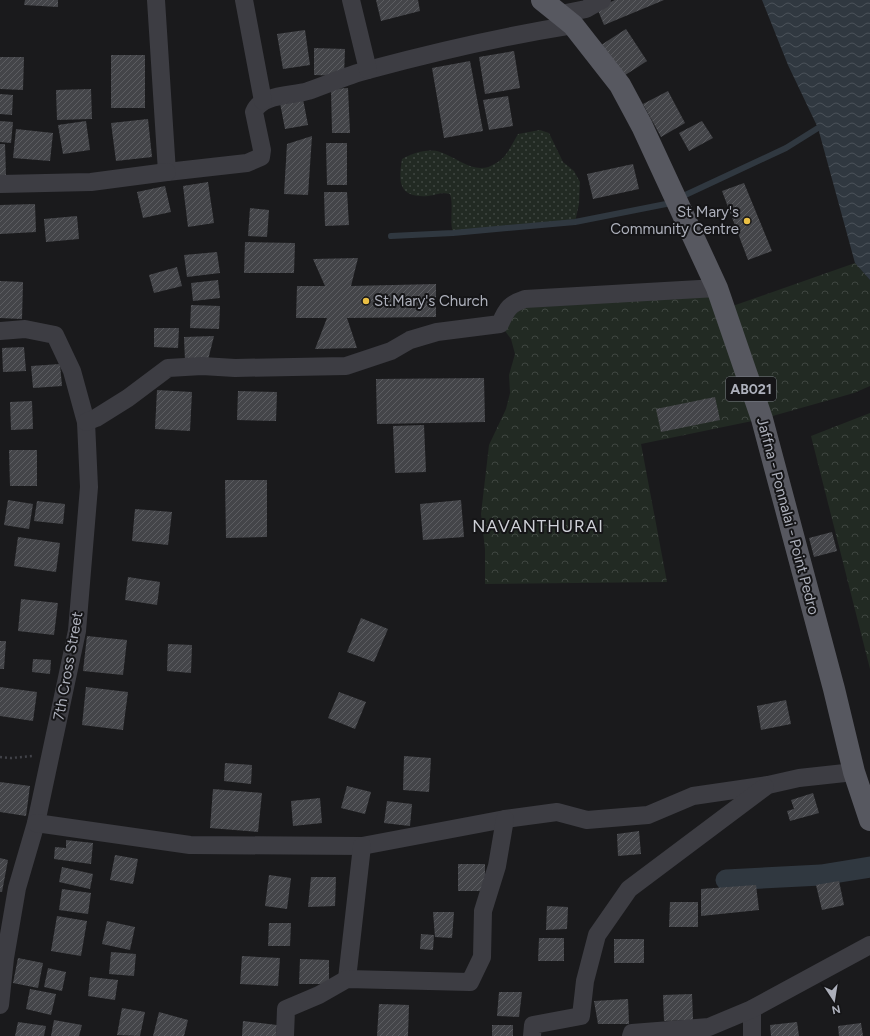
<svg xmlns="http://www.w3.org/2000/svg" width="870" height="1036" viewBox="0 0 870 1036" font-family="Figtree,sans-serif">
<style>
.grass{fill:url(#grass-dots)}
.forest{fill:url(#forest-crowns)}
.water{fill:url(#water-waves)}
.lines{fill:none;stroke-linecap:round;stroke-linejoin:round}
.stream{stroke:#303840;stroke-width:6}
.canal{stroke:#303840;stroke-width:21}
.building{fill:url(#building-hatch)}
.path{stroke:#414248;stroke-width:2.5;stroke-dasharray:2 3;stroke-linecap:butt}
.minor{stroke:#3d3d43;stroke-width:18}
.primary{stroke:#575860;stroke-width:22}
.poi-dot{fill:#eabf44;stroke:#151517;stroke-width:1.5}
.labels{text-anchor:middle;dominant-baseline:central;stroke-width:4;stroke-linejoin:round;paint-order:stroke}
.shield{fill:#151517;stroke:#7f828a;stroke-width:1}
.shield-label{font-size:14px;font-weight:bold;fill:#adb0bb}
.poi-label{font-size:15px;fill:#adb0bb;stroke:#151517;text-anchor:end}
.street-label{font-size:15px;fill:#adb0bb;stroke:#151517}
.quarter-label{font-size:17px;letter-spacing:1px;fill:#ced0d7;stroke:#151517}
</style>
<defs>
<pattern id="grass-dots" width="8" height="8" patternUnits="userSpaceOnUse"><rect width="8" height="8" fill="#222a23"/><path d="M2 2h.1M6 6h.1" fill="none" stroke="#3f4641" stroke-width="1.8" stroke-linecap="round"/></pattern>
<pattern id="forest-crowns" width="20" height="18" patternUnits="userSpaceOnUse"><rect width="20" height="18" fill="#222a23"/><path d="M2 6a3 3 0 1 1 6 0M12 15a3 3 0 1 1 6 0" fill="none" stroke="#3f4641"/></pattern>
<pattern id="water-waves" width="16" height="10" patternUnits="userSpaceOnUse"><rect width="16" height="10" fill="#303840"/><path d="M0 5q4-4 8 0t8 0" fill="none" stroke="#4b525a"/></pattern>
<pattern id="building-hatch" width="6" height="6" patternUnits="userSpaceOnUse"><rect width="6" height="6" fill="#444549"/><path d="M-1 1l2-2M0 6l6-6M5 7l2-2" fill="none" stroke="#5c5d61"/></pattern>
</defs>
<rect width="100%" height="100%" fill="#1a1a1c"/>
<path class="grass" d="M540 130 549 133 563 162 574 171 580 182 579 204 575 222 453 233C449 219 454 207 450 194 440 192 437 195 428 196 399 198 398 183 402 159 413 153 428 148 440 152 459 158 476 177 496 163 507 157 512 144 518 134Z"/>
<g class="forest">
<path d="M855 263 870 280V386L854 393 762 419 641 444 667 582 485 584V549L481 514 489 445 506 409 510 393 509 375 515 354 511 339 500 324 512 304 717 288 724 309Z"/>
<path d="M870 413V669L811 436Z"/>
</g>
<path class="water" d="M762 0H870V280L855 263 818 128 788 65Z"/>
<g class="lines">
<path class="stream" d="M391 236 453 233 575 222 666 204 786 148 818 128"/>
<path class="canal" d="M726 880 821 875 870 867"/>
</g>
<g class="building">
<path d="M25 0H58V7L24 5Z"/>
<path d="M376 0H418L420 11 381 21Z"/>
<path d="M615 0H664L604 25 597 8Z"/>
<path d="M626 29 647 61 619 79 598 47Z"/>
<path d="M305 30 310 65 283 69 277 34Z"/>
<path d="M314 48 345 49 344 76 314 75Z"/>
<path d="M514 51 520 88 485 94 479 57Z"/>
<rect x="111" y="55" width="34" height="53"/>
<path d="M0 57H24L23 90 0 89Z"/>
<path d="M470 61 483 131 444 138 432 68Z"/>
<path d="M348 88 350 133H332L331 89Z"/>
<path d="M91 89 92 119 57 120 56 90Z"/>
<path d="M668 91 685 123 661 137 643 104Z"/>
<path d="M0 94 13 95 12 115 0 114Z"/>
<path d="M508 96 513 126 489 130 483 100Z"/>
<path d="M303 99 308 125 285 129 280 103Z"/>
<path d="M148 119 152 157 116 161 111 123Z"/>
<path d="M0 121 13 122 11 143 0 142Z"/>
<path d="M86 121 90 150 63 154 58 125Z"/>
<path d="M702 121 713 138 689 151 679 133Z"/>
<path d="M16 129 53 133 50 161 13 158Z"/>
<path d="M312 136 308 195 284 194 287 144Z"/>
<path d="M326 143H347V185H327Z"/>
<path d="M0 144H5L6 175H0Z"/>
<path d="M633 164 639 189 593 199 587 174Z"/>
<path d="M208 182 214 223 188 227 183 186Z"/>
<path d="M744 183 772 251 748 260 722 191Z"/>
<path d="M165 186 171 212 143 218 137 192Z"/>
<path d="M324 192H347L349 225 325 226Z"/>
<path d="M35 204 36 232 0 234V205Z"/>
<path d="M250 208 269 210 267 237 248 236Z"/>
<path d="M77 216 79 239 46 242 44 219Z"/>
<path d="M245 242 295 243 294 273H244Z"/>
<path d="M217 252 220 273 187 277 184 255Z"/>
<path d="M358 258 351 286 436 284V317L347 318 357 348 315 349 327 318H296L297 286H325L313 259Z"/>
<path d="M177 267 182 286 154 293 149 275Z"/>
<path d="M218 280 220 298 193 301 191 283Z"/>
<path d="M0 281 23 282 22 319 0 318Z"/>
<path d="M191 305 220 306 219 329 190 328Z"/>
<path d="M154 328H179L178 348 154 347Z"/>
<path d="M214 336 208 360 185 361 184 337Z"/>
<path d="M24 347 26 371 3 372 2 348Z"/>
<path d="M60 364 62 386 33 388 31 366Z"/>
<path d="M484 378 485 422 377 424 376 379Z"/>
<path d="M157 390 192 392 190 431 155 429Z"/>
<path d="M238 391 277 392 276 421 237 420Z"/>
<path d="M715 397 720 420 661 432 656 409Z"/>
<path d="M32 401 33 429 11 430 10 402Z"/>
<path d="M424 425 426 472 395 473 393 426Z"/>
<path d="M9 450H37V486H10Z"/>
<path d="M225 480H267V537L226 538Z"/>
<path d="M8 500 33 504 29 529 4 525Z"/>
<path d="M461 500 464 537 423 540 420 504Z"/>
<path d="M37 501 65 504 63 524 34 521Z"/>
<path d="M135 509 172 512 168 545 132 541Z"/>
<path d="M832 532 837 551 814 557 809 538Z"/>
<path d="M18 537 60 543 56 572 14 566Z"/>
<path d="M128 577 160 582 157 605 125 600Z"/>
<path d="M21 599 58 603 54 635 18 631Z"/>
<path d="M361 618 388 629 374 662 347 652Z"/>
<path d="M87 636 127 640 123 675 83 671Z"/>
<path d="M0 641H6L4 669H0Z"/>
<path d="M168 644 192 645 191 673 167 671Z"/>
<path d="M33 659 51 660 50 674 32 672Z"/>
<path d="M0 687 37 692 33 721 0 716Z"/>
<path d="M86 687 128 692 123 730 82 725Z"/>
<path d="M339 692 366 702 355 729 328 718Z"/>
<path d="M786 700 791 724 761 730 757 706Z"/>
<path d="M404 756 431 758 429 792 403 790Z"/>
<path d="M225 763 252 765 251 784 224 781Z"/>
<path d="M0 782 30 786 26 816 0 812Z"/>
<path d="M347 786 371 792 365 814 341 808Z"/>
<path d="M213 789 262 793 258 832 210 828Z"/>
<path d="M813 793 819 813 790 821 787 811 794 809 791 800Z"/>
<path d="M320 798 322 823 293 826 291 801Z"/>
<path d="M387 801 412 804 410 826 384 823Z"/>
<path d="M639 831 641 854 618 856 617 834Z"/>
<path d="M66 840 93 843 91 864 54 859 55 847 66 848Z"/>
<path d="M115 855 138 859 133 884 110 880Z"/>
<path d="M0 858 8 860 2 892H0Z"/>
<rect x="458" y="864" width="27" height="27"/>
<path d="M62 867 93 874 90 889 59 882Z"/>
<path d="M269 875 291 878 287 909 265 906Z"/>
<path d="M311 877H336L335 906 308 907Z"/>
<path d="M839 881 844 905 822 910 816 885Z"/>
<path d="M756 885 759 910 701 916V889Z"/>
<path d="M62 889 91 893 88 914 59 910Z"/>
<path d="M670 902H698V927H669Z"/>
<path d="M547 906 568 907 567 929 546 930Z"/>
<path d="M433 912H454L452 938 435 937Z"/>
<path d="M57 916 87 921 81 956 51 951Z"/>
<path d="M107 921 135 927 130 950 102 944Z"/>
<path d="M269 923H291L290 946H268Z"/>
<path d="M421 934 434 935 433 950 420 949Z"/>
<path d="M539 938H564V961H538Z"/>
<rect x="614" y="939" width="30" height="24"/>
<path d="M111 952 136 954 134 976 109 974Z"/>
<path d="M242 956 280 958 278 986 240 984Z"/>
<path d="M18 958 43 963 38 988 13 983Z"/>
<path d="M300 959 329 960V984H299Z"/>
<path d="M48 968 66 972 62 991 44 987Z"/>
<path d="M90 977 118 980 115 1000 88 996Z"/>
<path d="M30 989 56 994 51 1015 26 1009Z"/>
<path d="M499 992H522L519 1017 497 1016Z"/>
<path d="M692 994 693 1020 664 1021 663 995Z"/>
<path d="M628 999 629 1024H598L594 1001Z"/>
<path d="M379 1004 409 1005 408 1036H377Z"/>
<path d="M122 1008 145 1012 140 1036 117 1035Z"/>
<path d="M159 1012 188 1020 184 1036H153Z"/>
<path d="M54 1020 82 1025 79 1036H51Z"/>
<path d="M243 1021 277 1025 276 1036H242Z"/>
<path d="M18 1022 46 1026 44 1036H15Z"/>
<path d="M797 1022 799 1036H771L770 1025Z"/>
<path d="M861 1023 863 1036H839L838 1026Z"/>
<rect x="492" y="1025" width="21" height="11"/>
</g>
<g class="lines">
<path class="path" d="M0 757 11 758 32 756"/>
<g class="minor">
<path d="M156 0 167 172 247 163 261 157 262 150 254 112C261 94 292 96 308 91 328 84 348 75 368 70 435 52 504 36 573 25"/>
<path d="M244 0 263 101"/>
<path d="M351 0 368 70"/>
<path d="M561 14 586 9 602 0"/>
<path d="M0 184 91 182 167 172"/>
<path d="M0 331 25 329 55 335 72 371 86 422 89 487 77 631 36 823 17 888 5 958 0 1005"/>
<path d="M86 422 96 418 128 398 168 368 202 366 235 368 346 366 391 351 410 340 437 332 500 324C507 308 510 304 525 299L717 288"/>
<path d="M36 823 190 845 362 846 505 819 557 812 587 820 648 815 693 796 768 785 799 778 854 772"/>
<path d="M347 979 362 846"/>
<path d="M752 1009V1036"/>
<path d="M285 1036 286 1009 319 995 347 979 470 982 482 957 483 911 497 866 505 819"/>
<path d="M532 1036 533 1025 581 1016 585 981 597 935 629 889 765 787"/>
<path d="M631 1036 632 1033 709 1027 752 1009 870 945"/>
</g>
<path class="primary" d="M542 0 573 25 620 85 642 126 717 288 762 419 834 689 854 772 870 820"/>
</g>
<g class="poi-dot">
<circle cx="747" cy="221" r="4"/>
<circle cx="366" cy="301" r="4"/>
</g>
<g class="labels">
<rect class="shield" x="726" y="377" width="50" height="24" rx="3"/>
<g class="shield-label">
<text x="751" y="389">AB021</text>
</g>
<g class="poi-label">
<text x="739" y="212">St Mary's<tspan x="739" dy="17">Community Centre</tspan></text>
<text x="374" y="301" text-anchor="start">St.Mary's Church</text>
</g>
<g class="street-label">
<text transform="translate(788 516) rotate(75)">Jaffna - Ponnalai - Point Pedro</text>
<text transform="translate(68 666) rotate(-80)">7th Cross Street</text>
</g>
<g class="quarter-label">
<text x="538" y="526">NAVANTHURAI</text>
</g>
</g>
<g transform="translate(834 1000) rotate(168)" stroke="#151517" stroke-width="3" paint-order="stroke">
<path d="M0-3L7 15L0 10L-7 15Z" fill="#adb0bb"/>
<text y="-6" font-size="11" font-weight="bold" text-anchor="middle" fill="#adb0bb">N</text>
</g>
</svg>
